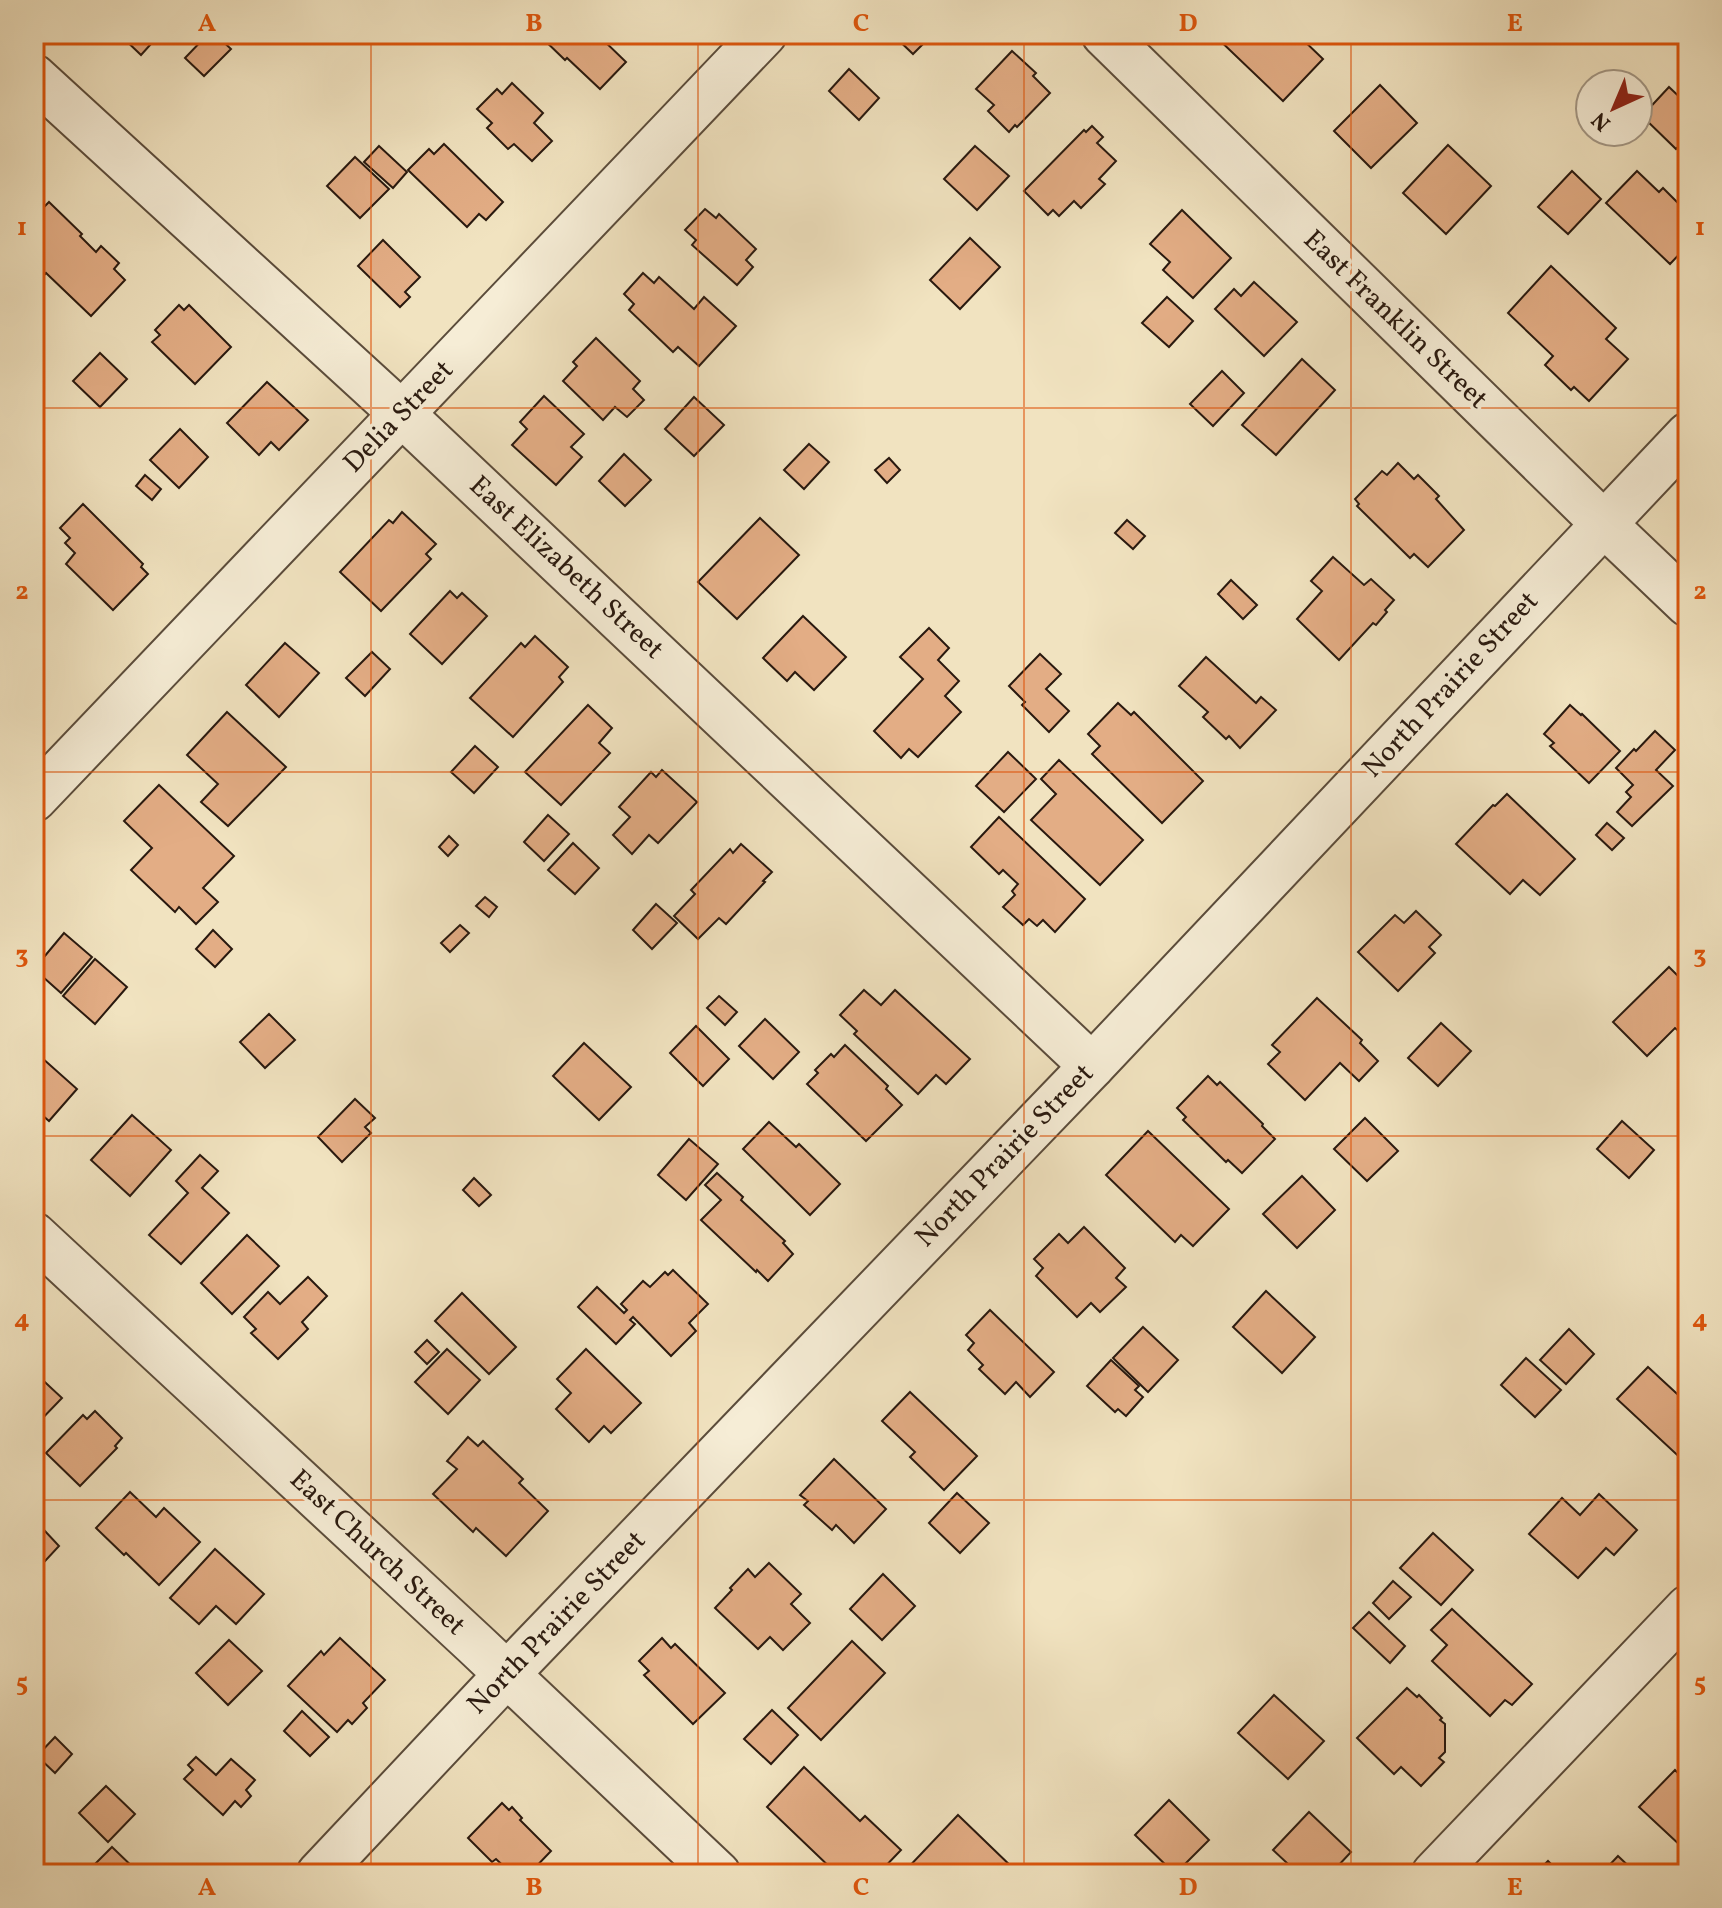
<svg xmlns="http://www.w3.org/2000/svg" width="1722" height="1908" viewBox="0 0 1722 1908" font-family="Vollkorn,serif">
<style>
.building{fill:#e3ad85;stroke:#29190f;stroke-width:2}
.lines{fill:none;stroke-linecap:round;stroke-linejoin:round}
.minor-casing{stroke:#5b4c3b;stroke-width:48}
.minor{stroke:#f6edd6;stroke-width:44}
.grid{fill:none;stroke:#de560c;stroke-width:2;stroke-opacity:0.55}
.labels{text-anchor:middle;dominant-baseline:central;stroke-width:7;stroke-linejoin:round;paint-order:stroke}
.street-label{font-size:28px;fill:#29190f;stroke:#f6edd6}
.neatline{fill:none;stroke:#de560c;stroke-width:3}
.grid-label{font-size:26px;text-anchor:middle;font-weight:bold;fill:#de560c}
</style>
<rect width="100%" height="100%" fill="#f1e3c0"/>
<filter id="stains"><feTurbulence type="fractalNoise" baseFrequency=".0025" numOctaves="4"/><feColorMatrix values="0 0 0 0 .2 0 0 0 0 .09 0 0 0 0 .02 0 0 0 .5 -.17"/></filter>
<radialGradient id="worn" r=".72"><stop offset=".6" stop-color="#630" stop-opacity="0"/><stop offset="1" stop-color="#630" stop-opacity=".3"/></radialGradient>
<g class="building">
<path d="M119 34H160L141 55Z"/>
<path d="M208 34H215L231 49 204 76 185 58Z"/>
<path d="M538 34H597L626 62 600 89 567 58 565 60Z"/>
<path d="M892 34H938L930 43 927 40 913 54Z"/>
<path d="M1213 34H1297L1323 59 1283 101Z"/>
<path d="M1012 51 1036 73 1033 76 1050 93 1017 127 1015 125 1009 132 988 111 994 105 976 89Z"/>
<path d="M849 69 879 98 859 120 829 91Z"/>
<path d="M512 83 543 113 534 123 552 141 532 161 514 144 508 149 487 128 492 123 477 109 497 89 502 94Z"/>
<path d="M1380 85 1417 123 1371 168 1334 131Z"/>
<path d="M1669 87 1688 105V137L1676 149 1642 116Z"/>
<path d="M1092 126 1103 137 1097 143 1116 161 1099 179 1105 184 1081 208 1074 201 1059 216 1053 210 1048 215 1024 191 1084 130 1086 132Z"/>
<path d="M444 144 503 202 486 220 479 214 467 227 408 170 429 149 434 154Z"/>
<path d="M1448 145 1491 186 1446 234 1403 193Z"/>
<path d="M379 146 407 172 393 188 364 162Z"/>
<path d="M975 146 1009 176 977 210 944 179Z"/>
<path d="M355 157 389 189 360 218 327 186Z"/>
<path d="M1572 171 1601 199 1568 234 1538 207Z"/>
<path d="M1637 171 1659 192 1663 188 1683 208 1688 203V245L1670 264 1606 203Z"/>
<path d="M49 202 82 234 80 236 96 252 101 246 119 263 114 269 125 280 91 316 46 273 34 286V217Z"/>
<path d="M705 209 716 218 719 214 756 249 746 260 753 267 737 285 692 245 696 240 685 230Z"/>
<path d="M1182 210 1231 258 1193 298 1163 270 1170 262 1150 244Z"/>
<path d="M970 238 1000 267 960 309 930 280Z"/>
<path d="M383 240 420 277 405 292 410 297 400 307 358 266Z"/>
<path d="M1551 266 1616 328 1606 339 1628 359 1589 401 1574 387 1571 390 1545 365 1553 356 1508 313Z"/>
<path d="M643 273 654 283 659 277 694 309 704 297 736 326 699 366 678 347 673 352 629 310 634 304 624 294Z"/>
<path d="M1254 282 1297 322 1264 356 1215 309 1234 289 1241 296Z"/>
<path d="M1167 297 1193 321 1169 347 1142 323Z"/>
<path d="M179 305 184 310 189 305 231 347 195 384 152 342 160 335 155 330Z"/>
<path d="M596 338 640 381 633 389 644 400 627 417 615 407 603 420 563 381 577 366 573 362Z"/>
<path d="M100 353 127 379 100 407 73 381Z"/>
<path d="M1302 359 1335 390 1276 455 1242 425Z"/>
<path d="M1222 371 1244 393 1213 426 1190 404Z"/>
<path d="M267 382 308 420 279 450 271 442 259 455 227 423Z"/>
<path d="M544 396 584 434 571 447 582 457 556 485 512 445 527 429 520 422Z"/>
<path d="M694 397 724 425 694 456 665 429Z"/>
<path d="M180 429 208 457 179 488 150 460Z"/>
<path d="M809 444 829 462 804 489 784 470Z"/>
<path d="M624 454 651 480 625 506 599 481Z"/>
<path d="M889 458 900 470 887 483 875 470Z"/>
<path d="M1398 463 1414 479 1418 475 1439 496 1436 499 1464 530 1428 567 1414 554 1410 558 1357 506 1359 504 1355 499 1382 471 1387 475Z"/>
<path d="M145 475 161 489 152 500 136 486Z"/>
<path d="M83 504 143 564 141 567 148 574 113 610 66 564 75 553 65 543 70 538 60 528Z"/>
<path d="M402 512 436 544 426 554 431 559 381 611 340 572 389 520 393 523Z"/>
<path d="M760 518 799 555 737 619 698 582Z"/>
<path d="M1127 520 1145 536 1133 549 1115 533Z"/>
<path d="M1333 557 1364 585 1371 579 1394 600 1385 610 1387 612 1376 625 1373 623 1339 660 1297 619 1322 591 1311 581Z"/>
<path d="M1231 580 1257 605 1243 619 1218 594Z"/>
<path d="M450 591 457 598 462 593 487 616 442 664 410 634Z"/>
<path d="M803 616 846 657 814 690 795 672 787 681 763 658Z"/>
<path d="M929 628 949 648 938 660 959 681 945 696 961 712 918 757 909 749 901 758 874 731 923 679 900 657Z"/>
<path d="M535 636 568 667 559 677 563 682 513 737 470 698 521 643 525 647Z"/>
<path d="M285 643 319 673 279 717 246 685Z"/>
<path d="M372 652 390 669 365 696 346 678Z"/>
<path d="M1040 654 1061 674 1046 689 1069 711 1049 732 1022 705 1025 702 1009 686Z"/>
<path d="M1206 657 1256 703 1261 697 1276 710 1240 748 1229 736 1226 739 1203 717 1208 712 1179 686Z"/>
<path d="M1118 703 1131 715 1134 712 1203 781 1162 823 1092 754 1100 746 1088 734Z"/>
<path d="M588 705 612 728 599 743 610 753 561 805 525 772Z"/>
<path d="M1570 705 1581 715 1582 714 1620 751 1589 783 1550 746 1554 743 1544 734Z"/>
<path d="M227 712 286 767 228 826 201 802 218 784 187 755Z"/>
<path d="M1655 731 1675 750 1656 770 1673 786 1632 826 1617 812 1631 797 1626 792 1633 785 1616 768 1634 749 1636 751Z"/>
<path d="M475 746 498 767 474 793 451 772Z"/>
<path d="M1008 752 1036 779 1004 812 976 786Z"/>
<path d="M1059 760 1143 840 1100 885 1031 820 1056 794 1041 779Z"/>
<path d="M662 770 697 802 658 843 649 835 632 854 613 835 630 817 619 807 651 772 656 777Z"/>
<path d="M159 785 234 856 203 888 218 902 196 924 179 907 175 912 131 870 152 848 124 821Z"/>
<path d="M1507 794 1575 859 1540 895 1523 880 1510 894 1456 844 1493 805 1495 806Z"/>
<path d="M548 815 569 834 544 861 524 842Z"/>
<path d="M999 817 1085 899 1055 932 1043 920 1037 926 1029 919 1023 925 1003 907 1015 895 1012 891 1018 884 1003 870 999 874 971 847Z"/>
<path d="M1607 823 1624 838 1612 850 1596 835Z"/>
<path d="M449 836 458 845 448 856 439 847Z"/>
<path d="M573 843 599 868 575 894 548 870Z"/>
<path d="M741 844 772 872 763 881 765 882 726 924 719 918 698 939 674 916 695 894 691 890 730 849 733 853Z"/>
<path d="M485 897 497 907 489 917 476 906Z"/>
<path d="M656 904 677 923 652 949 633 930Z"/>
<path d="M1416 911 1441 935 1429 947 1435 953 1398 991 1358 952 1395 915 1404 923Z"/>
<path d="M460 925 469 933 450 952 441 943Z"/>
<path d="M213 930 232 949 215 967 196 949Z"/>
<path d="M64 933 92 957 61 993 34 969Z"/>
<path d="M95 959 127 987 95 1024 63 996Z"/>
<path d="M1669 967 1688 986V1030L1683 1035 1675 1028 1647 1056 1613 1022Z"/>
<path d="M864 990 881 1005 895 990 970 1059 946 1084 936 1075 918 1094 854 1034 857 1031 840 1015Z"/>
<path d="M719 996 737 1012 725 1025 707 1008Z"/>
<path d="M1317 998 1362 1040 1360 1043 1378 1061 1359 1081 1340 1063 1305 1100 1268 1064 1280 1052 1272 1045Z"/>
<path d="M269 1014 295 1040 265 1068 240 1042Z"/>
<path d="M765 1019 799 1052 773 1079 739 1046Z"/>
<path d="M1441 1023 1471 1051 1438 1086 1408 1058Z"/>
<path d="M696 1026 729 1059 703 1086 670 1053Z"/>
<path d="M584 1043 631 1087 599 1120 553 1076Z"/>
<path d="M845 1045 888 1086 886 1089 902 1105 866 1141 807 1084 818 1073 815 1070 831 1054 834 1057Z"/>
<path d="M41 1057 77 1089 49 1121 34 1108V1065Z"/>
<path d="M1208 1076 1217 1085 1220 1082 1263 1124 1262 1126 1275 1139 1242 1173 1228 1160 1226 1162 1183 1120 1186 1117 1177 1108Z"/>
<path d="M355 1099 375 1118 365 1127 371 1133 342 1162 318 1137Z"/>
<path d="M132 1115 171 1150 130 1196 91 1160Z"/>
<path d="M1365 1118 1398 1151 1367 1181 1334 1149Z"/>
<path d="M1622 1121 1654 1150 1629 1178 1597 1149Z"/>
<path d="M769 1122 796 1147 799 1144 840 1184 810 1215 743 1149Z"/>
<path d="M1148 1131 1229 1209 1193 1246 1181 1235 1175 1242 1106 1175Z"/>
<path d="M689 1139 718 1164 686 1200 658 1175Z"/>
<path d="M200 1155 218 1171 202 1188 229 1213 181 1264 149 1235 188 1193 176 1181Z"/>
<path d="M717 1173 743 1197 741 1200 785 1241 783 1243 793 1254 768 1281 757 1270 756 1272 701 1220 721 1200 705 1185Z"/>
<path d="M1302 1176 1335 1210 1297 1248 1263 1214Z"/>
<path d="M474 1178 491 1195 479 1206 463 1190Z"/>
<path d="M1084 1227 1125 1268 1116 1278 1126 1287 1100 1312 1091 1303 1077 1317 1036 1276 1043 1268 1034 1259 1059 1234 1068 1243Z"/>
<path d="M247 1235 279 1266 232 1314 201 1283Z"/>
<path d="M673 1270 708 1304 689 1323 696 1331 671 1356 633 1317 630 1320 635 1324 616 1344 578 1307 597 1287 624 1313 627 1310 621 1304 643 1281 650 1287 665 1272 668 1275Z"/>
<path d="M308 1277 327 1296 302 1322 308 1329 278 1359 251 1333 256 1329 244 1317 268 1292 280 1304Z"/>
<path d="M1266 1291 1315 1337 1282 1373 1233 1327Z"/>
<path d="M462 1293 516 1347 489 1374 435 1321Z"/>
<path d="M990 1310 1054 1372 1030 1397 1016 1382 1005 1394 979 1369 983 1365 968 1350 974 1343 966 1335Z"/>
<path d="M1143 1327 1178 1360 1148 1392 1113 1358Z"/>
<path d="M1569 1329 1594 1354 1566 1384 1540 1360Z"/>
<path d="M427 1340 439 1352 427 1364 415 1352Z"/>
<path d="M447 1349 480 1380 448 1414 415 1382Z"/>
<path d="M586 1349 641 1403 611 1433 604 1426 589 1442 556 1409 571 1393 557 1379Z"/>
<path d="M1526 1358 1561 1390 1535 1417 1501 1385Z"/>
<path d="M1111 1360 1139 1386 1135 1390 1143 1397 1126 1416 1118 1409 1115 1412 1087 1386Z"/>
<path d="M1648 1367 1688 1404V1465L1617 1399Z"/>
<path d="M34 1372 62 1398 34 1427Z"/>
<path d="M910 1392 977 1456 944 1490 910 1457 915 1452 882 1421Z"/>
<path d="M95 1411 122 1438 115 1446 117 1448 80 1486 46 1453 83 1415 87 1419Z"/>
<path d="M468 1437 478 1446 483 1441 523 1479 519 1483 548 1511 506 1556 476 1528 473 1532 433 1494 457 1469 447 1461Z"/>
<path d="M834 1459 886 1509 854 1543 836 1525 832 1530 804 1505 808 1501 800 1495Z"/>
<path d="M130 1492 156 1517 164 1508 200 1542 159 1585 126 1553 124 1555 96 1528Z"/>
<path d="M957 1493 989 1523 960 1553 929 1523Z"/>
<path d="M1599 1494 1637 1530 1614 1555 1606 1548 1578 1578 1529 1534 1562 1498 1580 1515Z"/>
<path d="M34 1520 40 1526 39 1527 43 1531 44 1530 59 1546 34 1573Z"/>
<path d="M1433 1533 1473 1570 1441 1605 1400 1568Z"/>
<path d="M215 1549 264 1594 236 1624 216 1606 199 1624 170 1598Z"/>
<path d="M769 1563 801 1594 791 1604 810 1623 783 1650 770 1637 758 1649 715 1608 732 1590 730 1588 748 1569 755 1577Z"/>
<path d="M883 1574 915 1606 882 1640 850 1609Z"/>
<path d="M1393 1581 1411 1597 1389 1619 1373 1603Z"/>
<path d="M1452 1609 1532 1684 1512 1705 1505 1700 1490 1716 1432 1661 1447 1645 1431 1630Z"/>
<path d="M1369 1612 1405 1646 1390 1663 1353 1628Z"/>
<path d="M340 1638 385 1680 363 1703 367 1708 352 1724 348 1720 337 1732 288 1686 321 1651 324 1655Z"/>
<path d="M662 1638 671 1648 675 1644 725 1693 693 1724 644 1675 649 1671 639 1661Z"/>
<path d="M229 1640 262 1671 228 1705 196 1673Z"/>
<path d="M852 1641 885 1673 821 1740 788 1708Z"/>
<path d="M1407 1688 1417 1697 1419 1695 1442 1718 1440 1720 1445 1724V1752L1439 1758 1444 1762 1421 1786 1401 1767 1394 1774 1357 1738Z"/>
<path d="M1274 1695 1324 1741 1288 1779 1238 1733Z"/>
<path d="M772 1710 798 1735 771 1764 744 1739Z"/>
<path d="M302 1711 329 1737 310 1756 284 1731Z"/>
<path d="M55 1737 72 1754 55 1773 37 1756Z"/>
<path d="M196 1757 216 1775 231 1759 255 1780 246 1790 251 1796 241 1807 235 1801 223 1815 184 1779 193 1770 188 1765Z"/>
<path d="M804 1767 860 1821 865 1816 901 1850 878 1874H837L767 1807Z"/>
<path d="M1675 1770 1688 1783V1844L1686 1842 1682 1847 1639 1807Z"/>
<path d="M106 1786 135 1814 108 1842 79 1813Z"/>
<path d="M1169 1800 1209 1840 1175 1874 1135 1835Z"/>
<path d="M502 1803 509 1810 512 1807 522 1818 520 1820 551 1851 529 1874H512L496 1859 492 1862 468 1838Z"/>
<path d="M1309 1812 1351 1852 1336 1868 1339 1871 1337 1874H1277L1287 1863 1273 1850Z"/>
<path d="M958 1815 1017 1872 1016 1874H902Z"/>
<path d="M112 1847 140 1874H85Z"/>
<path d="M1618 1856 1637 1874H1601Z"/>
<path d="M1548 1861 1561 1874H1535Z"/>
</g>
<g class="lines">
<defs>
<g id="minor">
<path d="M1104 34 1604 524 1688 604"/>
<path d="M34 77 402 414 1092 1066"/>
<path d="M34 799 764 34"/>
<path d="M34 1235 475 1644 718 1874"/>
<path d="M319 1874 507 1674 1092 1066 1688 435"/>
<path d="M1434 1874 1688 1608"/>
</g>
</defs>
<use href="#minor" class="minor-casing"/>
<use href="#minor" class="minor"/>
</g>
<path class="grid" d="M371 34V1874M698 34V1874M1024 34V1874M1351 34V1874M34 408H1688M34 772H1688M34 1136H1688M34 1500H1688"/>
<g class="labels">
<g class="street-label">
<text transform="translate(1395 320) rotate(44)">East Franklin Street</text>
<text transform="translate(399 417) rotate(-46)">Delia Street</text>
<text transform="translate(566 568) rotate(43)">East Elizabeth Street</text>
<text transform="translate(1451 685) rotate(-47)">North Prairie Street</text>
<text transform="translate(1005 1156) rotate(-46)">North Prairie Street</text>
<text transform="translate(377 1553) rotate(43)">East Church Street</text>
<text transform="translate(557 1623) rotate(-46)">North Prairie Street</text>
</g>
</g>
<rect width="1722" height="1908" fill="none" stroke="#f1e3c0" stroke-width="88"/>
<g transform="translate(1614 108) rotate(224)"><circle r="38" fill="#f6edd6" stroke="#a49886" stroke-width="2"/>
<path d="M0-6L14 30L0 20L-14 30Z" fill="#8f2418"/>
<text y="-12" font-size="22" font-weight="bold" text-anchor="middle" fill="#29190f">N</text>
</g>
<rect x="44" y="44" width="1634" height="1820" class="neatline"/>
<g class="grid-label">
<text x="207" y="31">A</text>
<text x="534" y="31">B</text>
<text x="861" y="31">C</text>
<text x="1188" y="31">D</text>
<text x="1515" y="31">E</text>
<text x="22" y="235">1</text>
<text x="1700" y="235">1</text>
<text x="22" y="599">2</text>
<text x="1700" y="599">2</text>
<text x="22" y="963">3</text>
<text x="1700" y="963">3</text>
<text x="22" y="1327">4</text>
<text x="1700" y="1327">4</text>
<text x="22" y="1691">5</text>
<text x="1700" y="1691">5</text>
<text x="207" y="1895">A</text>
<text x="534" y="1895">B</text>
<text x="861" y="1895">C</text>
<text x="1188" y="1895">D</text>
<text x="1515" y="1895">E</text>
</g>
<rect width="100%" height="100%" filter="url(#stains)"/>
<rect width="100%" height="100%" fill="url(#worn)"/>
</svg>
